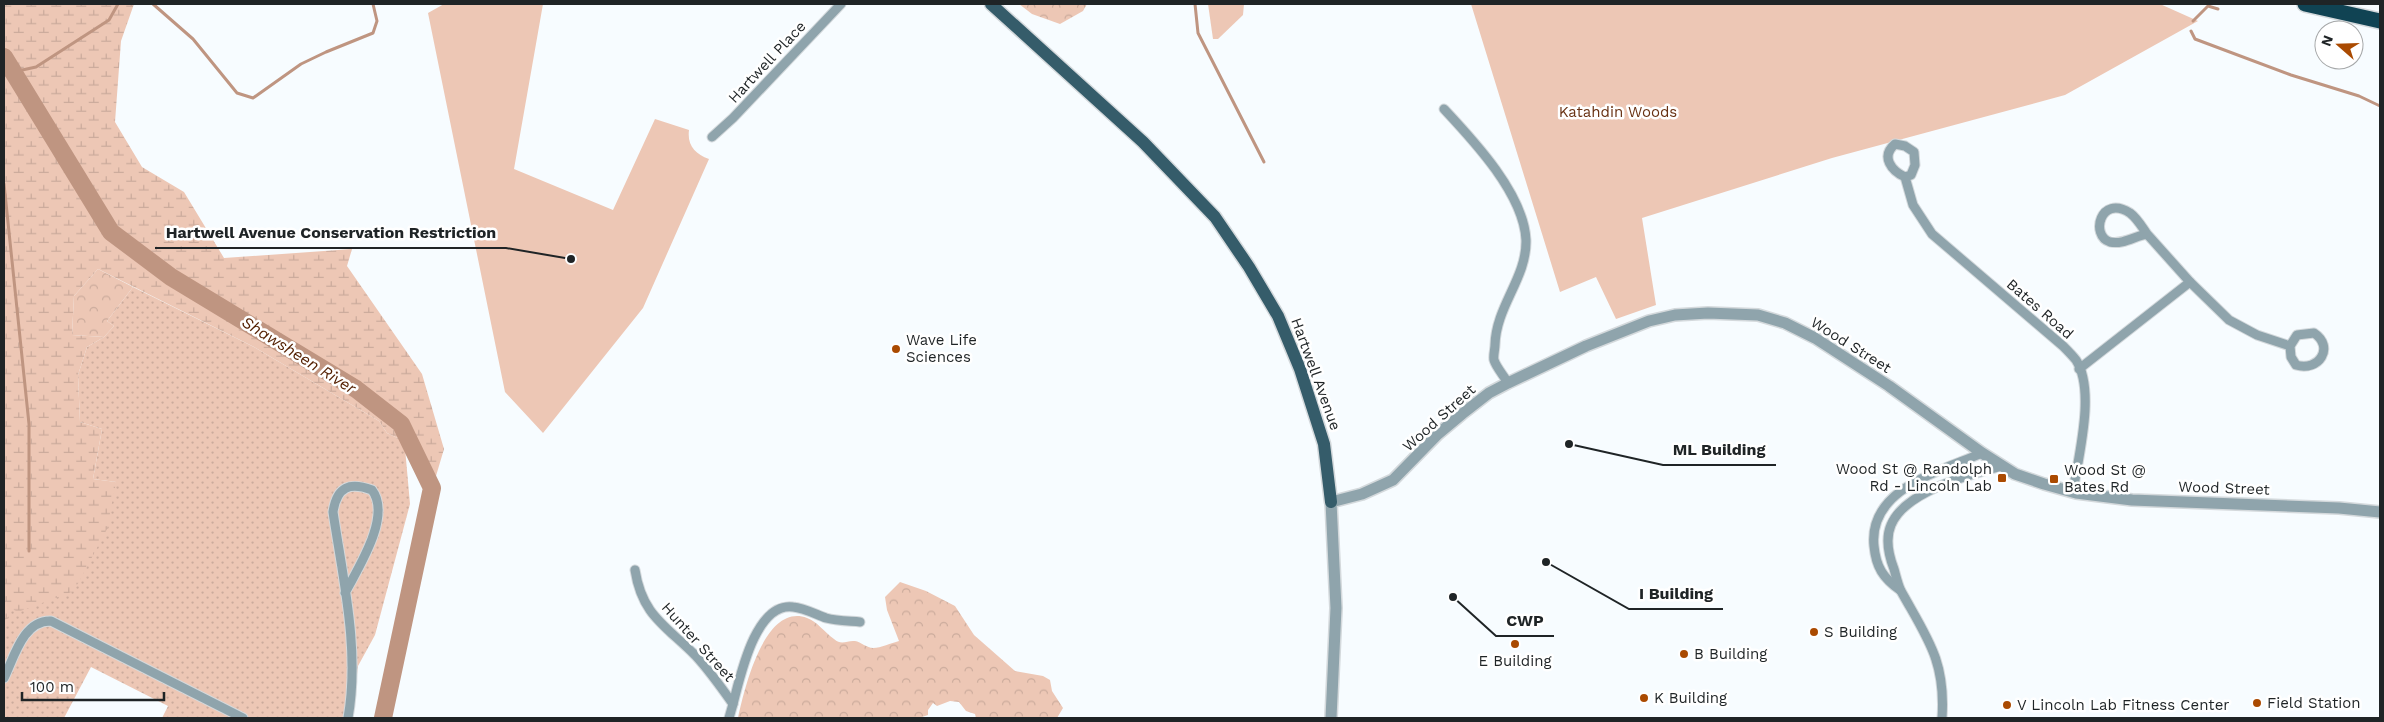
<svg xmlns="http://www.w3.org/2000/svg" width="2384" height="722" viewBox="0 0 2384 722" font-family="'Work Sans',sans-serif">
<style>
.grass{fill:url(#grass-dots)}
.forest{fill:url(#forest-crowns)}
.wetland{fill:url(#wetland-marsh)}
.park{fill:#edc7b5}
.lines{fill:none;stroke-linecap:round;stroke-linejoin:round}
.stream{stroke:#bf9581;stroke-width:3}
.river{stroke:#bf9581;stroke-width:18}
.minor-casing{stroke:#d4d9dc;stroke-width:11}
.tertiary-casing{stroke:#d4d9dc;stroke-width:14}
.primary-casing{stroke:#d4d9dc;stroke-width:15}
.motorway-casing{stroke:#d4d9dc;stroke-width:18}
.minor{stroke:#8fa4ac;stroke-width:9}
.tertiary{stroke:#8fa4ac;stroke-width:11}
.primary{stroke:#355c6a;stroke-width:12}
.motorway{stroke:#104353;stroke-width:15}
.poi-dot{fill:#aa4a01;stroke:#fff;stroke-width:2}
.labels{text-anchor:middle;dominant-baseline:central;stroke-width:5;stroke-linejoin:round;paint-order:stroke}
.street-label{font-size:15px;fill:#1f2426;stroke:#fff}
.park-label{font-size:15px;fill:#683112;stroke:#fff}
.poi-label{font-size:15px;fill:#1f2426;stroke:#fff;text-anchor:start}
.water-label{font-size:16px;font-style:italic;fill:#531f00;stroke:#fff}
.leader{fill:none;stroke:#1f2426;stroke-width:2}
.callout-dot{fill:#1f2426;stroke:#fff;stroke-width:2}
.callout-label{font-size:16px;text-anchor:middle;font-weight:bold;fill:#1f2426;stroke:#fff;stroke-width:5;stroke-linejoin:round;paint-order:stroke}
</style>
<defs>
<pattern id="grass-dots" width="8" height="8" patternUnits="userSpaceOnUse" patternTransform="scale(1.25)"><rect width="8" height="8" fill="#edc7b5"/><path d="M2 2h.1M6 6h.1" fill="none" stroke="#cbab9c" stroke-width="1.8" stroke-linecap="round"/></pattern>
<pattern id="forest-crowns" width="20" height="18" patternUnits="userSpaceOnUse" patternTransform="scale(1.25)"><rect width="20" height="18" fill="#edc7b5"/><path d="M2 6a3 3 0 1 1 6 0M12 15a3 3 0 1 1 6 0" fill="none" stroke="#cbab9c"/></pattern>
<pattern id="wetland-marsh" width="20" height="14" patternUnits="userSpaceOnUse" patternTransform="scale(1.25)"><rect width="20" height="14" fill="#edc7b5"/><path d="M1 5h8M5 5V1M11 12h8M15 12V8" fill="none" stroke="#cbab9c"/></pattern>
</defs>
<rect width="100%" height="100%" fill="#f7fcff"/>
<path class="grass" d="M133 287 254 347 379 421 387 433 410 444 405 448 410 504 375 635 358 666 352 718H162L168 706 91 667 64 718H4V605L116 482 93 479 102 429 80 422 78 375 87 347 104 337 114 326 107 321Z"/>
<g class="forest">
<path d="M1019 4H1087L1083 11 1060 24 1032 14Z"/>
<path d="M98 269 133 287 107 321 114 326 104 337 72 335 74 296Z"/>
<path d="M900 582 926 591 955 606 974 635 1015 671 1043 676 1050 680 1052 691 1063 708 1057 718H976L975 714 966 711 959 702 950 701 937 706 933 703 928 710V715L919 718H738C744 691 764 602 807 618 818 622 824 632 834 639 842 646 847 640 855 641 861 642 867 648 873 648 881 648 891 643 899 641L887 610 885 597Z"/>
</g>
<path class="wetland" d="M4 4H134L121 41 115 122 142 167 184 192 224 258 352 249 347 266 422 374 444 449 428 503 410 444 387 433 379 421 254 347 98 269 74 296 72 335 104 337 87 347 78 375 80 422 102 429 93 479 116 482 107 529 74 591 18 612 12 609 4 624Z"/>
<g class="park">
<path d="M444 4H543L514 169 613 210 655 119 689 130C687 145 695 154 709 159L643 308 543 433 505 392 428 13Z"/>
<path d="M1208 4H1244L1243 15 1218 39H1213Z"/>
<path d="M1471 4H2160L2198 21 2065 95 1832 158 1642 218 1656 305 1616 319 1596 277 1560 292Z"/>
</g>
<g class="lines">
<g class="stream">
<path d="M153 4 193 39 237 93 253 98 301 64 326 52 373 33 377 21 373 4"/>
<path d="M1195 4 1198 33 1264 162"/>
<path d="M2193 21 2208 6 2218 9"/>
<path d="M2191 31 2195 39 2291 75 2359 96 2380 106"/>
<path d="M13 72 36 67 109 20 118 4"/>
<path d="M4 184 29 424V551"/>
</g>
<path class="river" d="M4 57 111 232 171 277 356 389 401 424 432 488 383 718"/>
<defs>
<g id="minor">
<path d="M1444 109C1473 140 1524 194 1526 240 1527 278 1496 306 1495 345 1495 349 1493 356 1494 360 1496 367 1504 376 1508 383"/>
<path d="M712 137 733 118 841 4"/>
<path d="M1905 177C1892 171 1880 157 1895 144L1905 146 1914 152 1915 165 1911 175 1905 177 1913 205 1932 234 2063 346C2067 350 2072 355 2076 360 2096 391 2078 457 2073 492"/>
<path d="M2190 282 2229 320 2257 335 2290 346 2291 357 2296 365C2319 372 2335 347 2314 333L2297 335 2290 346"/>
<path d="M2079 369 2190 282 2147 234C2135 236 2123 245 2110 242 2090 236 2100 194 2130 213 2137 218 2142 227 2147 234"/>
<path d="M635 570C642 615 665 625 695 655 709 670 721 687 733 704L729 718"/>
<path d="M1900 590C1883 578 1876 567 1874 546 1868 488 1942 471 1982 453"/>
<path d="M345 593C358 568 392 516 372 490 350 482 337 486 333 512 343 579 360 651 348 718"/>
<path d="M4 678C14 658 23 620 51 621L243 718"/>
<path d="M733 704C740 678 755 602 793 607 804 608 815 614 826 618 836 621 849 621 860 622"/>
<path d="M1942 718C1946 661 1927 638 1901 591 1898 585 1896 576 1894 569 1889 556 1885 539 1891 525 1905 491 1969 475 2002 466"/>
</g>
<path id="tertiary" d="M1331 718 1336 608 1331 502 1362 494 1393 480 1438 434 1462 414 1489 393 1508 383 1586 346 1649 321 1675 315 1708 313 1758 315 1785 323 1815 338 1889 386 1982 453 2015 474 2044 484 2076 493 2132 500 2339 508 2380 512"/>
<path id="primary" d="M991 4 1143 142 1215 217 1249 267 1278 316 1300 369 1324 444 1331 502"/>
<path id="motorway" d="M2305 4 2380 21"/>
</defs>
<use href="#minor" class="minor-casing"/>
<use href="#tertiary" class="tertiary-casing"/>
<use href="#primary" class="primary-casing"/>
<use href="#motorway" class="motorway-casing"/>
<use href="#minor" class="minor"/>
<use href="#tertiary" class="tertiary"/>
<use href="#primary" class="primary"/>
<use href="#motorway" class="motorway"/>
</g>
<g class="poi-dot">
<circle cx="896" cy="349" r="5"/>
<rect x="1997" y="473" width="10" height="10" rx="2.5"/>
<rect x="2049" y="474" width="10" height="10" rx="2.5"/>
<circle cx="1814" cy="632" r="5"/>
<circle cx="1515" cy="644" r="5"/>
<circle cx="1684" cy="654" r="5"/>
<circle cx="1644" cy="698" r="5"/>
<circle cx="2257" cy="703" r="5"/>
<circle cx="2007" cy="705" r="5"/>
</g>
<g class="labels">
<g class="street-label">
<text transform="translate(767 62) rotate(-47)">Hartwell Place</text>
<text transform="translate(2040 309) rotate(41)">Bates Road</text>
<text transform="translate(1851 345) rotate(32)">Wood Street</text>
<text transform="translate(1316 374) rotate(70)">Hartwell Avenue</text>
<text transform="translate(1439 418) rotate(-42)">Wood Street</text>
<text transform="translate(2224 488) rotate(2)">Wood Street</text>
<text transform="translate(698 642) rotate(48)">Hunter Street</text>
</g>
<g class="park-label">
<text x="1618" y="112">Katahdin Woods</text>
</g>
<g class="poi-label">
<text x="906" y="340">Wave Life<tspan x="906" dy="17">Sciences</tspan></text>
<text x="1992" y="469" text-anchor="end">Wood St @ Randolph<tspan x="1992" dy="17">Rd - Lincoln Lab</tspan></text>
<text x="2064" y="470">Wood St @<tspan x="2064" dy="17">Bates Rd</tspan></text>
<text x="1824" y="632">S Building</text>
<text x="1694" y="654">B Building</text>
<text x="1515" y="661" text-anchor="middle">E Building</text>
<text x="1654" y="698">K Building</text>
<text x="2267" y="703">Field Station</text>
<text x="2017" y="705">V Lincoln Lab Fitness Center</text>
</g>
<g class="water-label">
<text transform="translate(299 355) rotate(32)">Shawsheen River</text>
</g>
</g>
<path class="leader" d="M571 259L506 248H155M1569 444L1663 465H1776M1546 562L1629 609H1723M1453 597L1496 636H1554"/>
<g class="callout-dot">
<circle cx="571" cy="259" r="5"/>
<circle cx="1569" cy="444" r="5"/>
<circle cx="1546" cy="562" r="5"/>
<circle cx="1453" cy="597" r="5"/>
</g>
<g class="callout-label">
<text x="331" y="238">Hartwell Avenue Conservation Restriction</text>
<text x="1719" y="455">ML Building</text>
<text x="1676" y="599">I Building</text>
<text x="1525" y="626">CWP</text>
</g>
<rect width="2384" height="722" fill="none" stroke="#1f2426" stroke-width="10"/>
<g transform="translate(2339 45) rotate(290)"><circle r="24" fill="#ffffff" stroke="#a5a7a8"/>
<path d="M0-4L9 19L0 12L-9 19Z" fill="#aa4a01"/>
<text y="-8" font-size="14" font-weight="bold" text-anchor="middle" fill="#1f2426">N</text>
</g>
<path d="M22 692v8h142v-8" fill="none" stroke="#1f2426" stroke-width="2.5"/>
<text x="30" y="692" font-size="15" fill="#1f2426" stroke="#ffffff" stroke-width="4" paint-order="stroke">100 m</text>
</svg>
